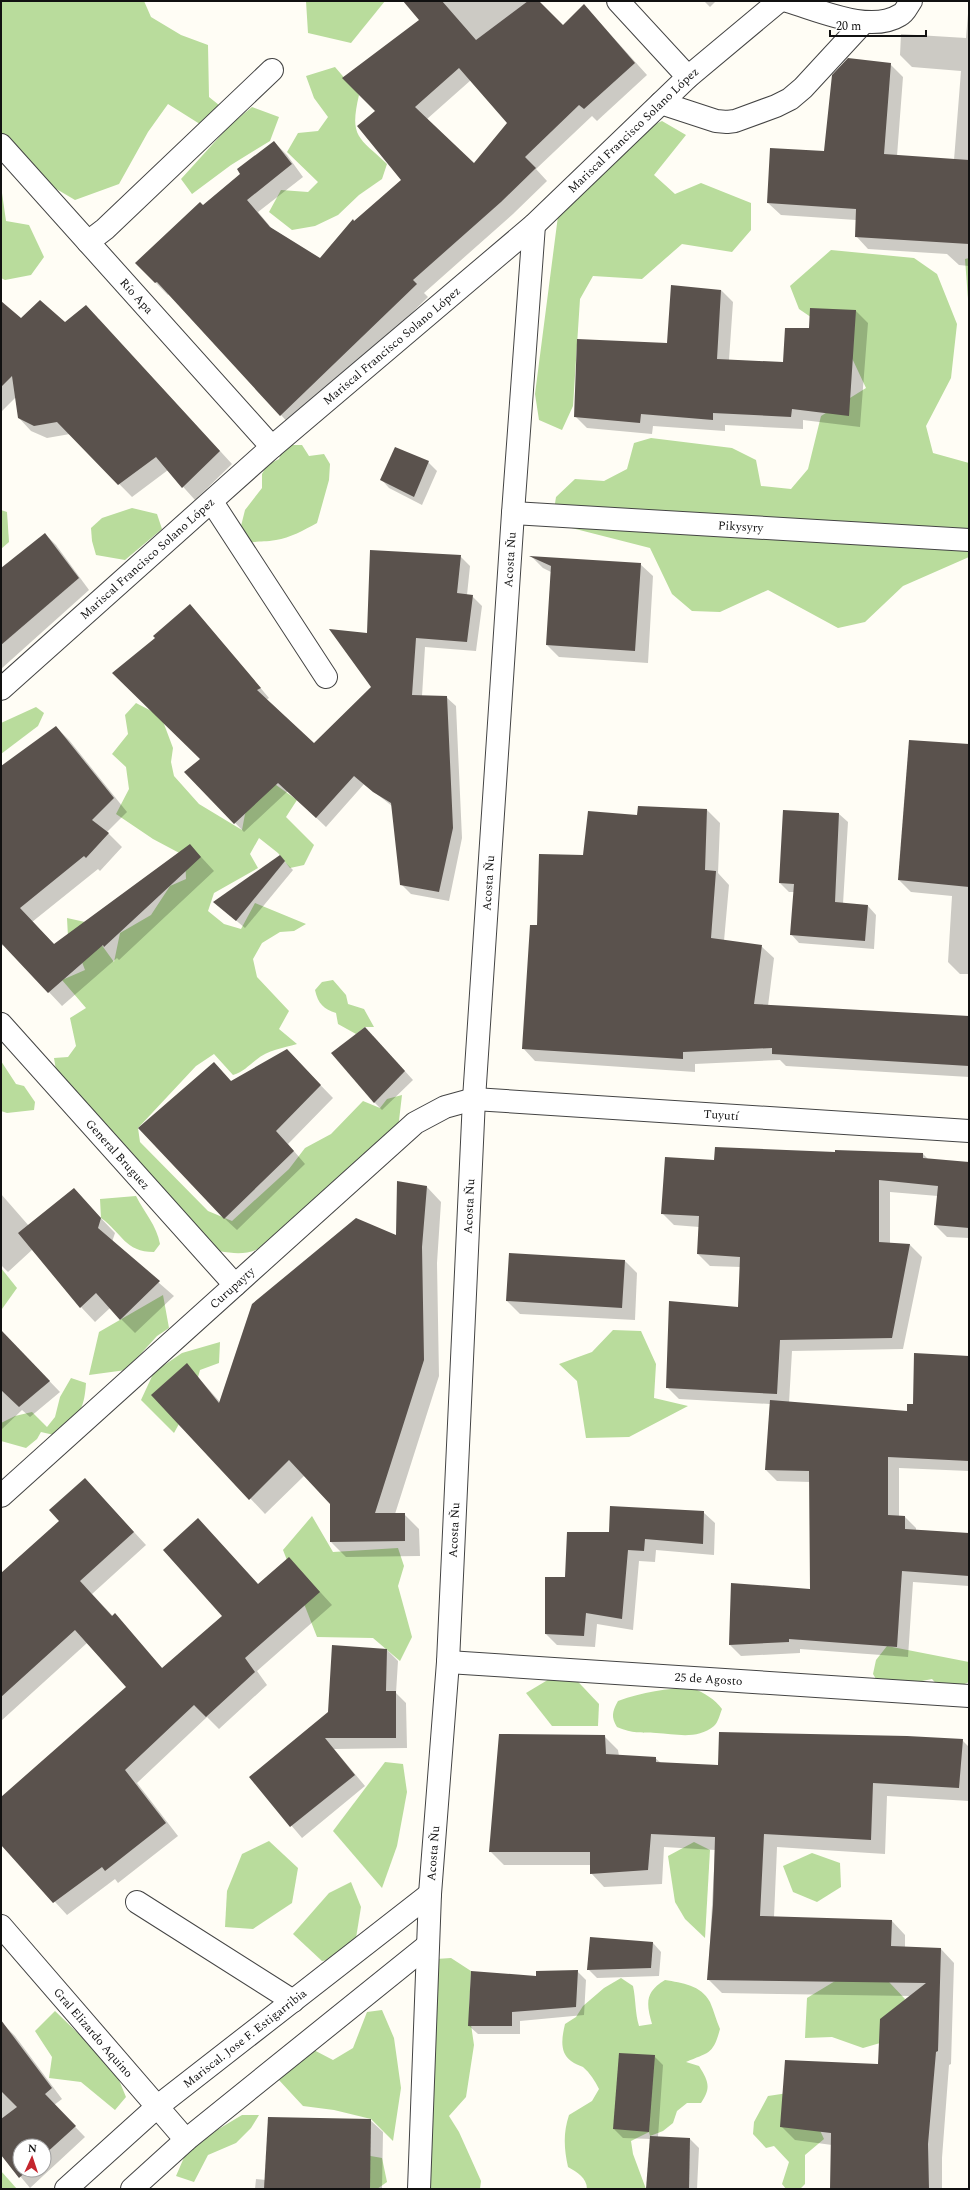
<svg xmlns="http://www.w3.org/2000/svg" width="970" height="2190" viewBox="0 0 970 2190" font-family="Spectral,serif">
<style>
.forest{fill:#b9dc9c}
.shadow{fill:#0003;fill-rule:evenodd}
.building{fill:#5a524d;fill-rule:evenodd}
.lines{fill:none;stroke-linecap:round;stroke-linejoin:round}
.minor-casing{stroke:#444;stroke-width:24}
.minor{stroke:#fff;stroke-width:22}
.labels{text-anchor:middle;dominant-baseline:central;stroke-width:4;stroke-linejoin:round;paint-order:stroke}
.street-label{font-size:12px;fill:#111;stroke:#fff}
</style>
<rect width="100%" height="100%" fill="#fffdf5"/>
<g class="forest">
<path d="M1 1H144L151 17 181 35 208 45 209 97 224 109 203 126 168 104 148 132 119 184 75 200 21 168 1 145Z"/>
<path d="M306 1H385L351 43 308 33Z"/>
<path d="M335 67 359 95C349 138 359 137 387 164L382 179 359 195 338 215 315 226 292 230 269 212 281 190 308 192 318 182 287 152 298 133 318 131 328 117 314 98 306 76Z"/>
<path d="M252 107 279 117 270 141 231 165 192 194 181 179 231 124Z"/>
<path d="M662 121 686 135 654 175 675 194 701 183 751 203V230L732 252 682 244 642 279 593 276 580 299 573 406 562 430 539 420 535 394 558 216 613 143Z"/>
<path d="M1 186 6 221 29 225 44 257 31 275 5 280 1 278Z"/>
<path d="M831 250 914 258 937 274 957 324 951 378 926 426 933 453 969 463V557L903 586 865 622 838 628 768 590 720 612 692 611 672 594 650 548 552 523 556 497 575 479 604 481 627 469 634 443 651 438 732 448 756 460 761 486 791 489 808 469 821 416 866 388 843 339 799 309 790 286Z"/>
<path d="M969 258V312L965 259Z"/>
<path d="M284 445H302L309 456 324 454 330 464 329 480 317 523C304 530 290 538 276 540 261 543 256 539 240 547L238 538 245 510 262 488V474L267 465 279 459Z"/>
<path d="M132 508 157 514 162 529 125 560 96 555 92 541 91 528 102 518Z"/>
<path d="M1 510 7 512 9 542 1 549Z"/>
<path d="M136 703 161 716 173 748 171 762 174 776 199 804 242 830 245 814 265 777 297 800 286 817 314 845 304 865 290 868 278 853 259 838 250 854 258 868 214 893 208 911 224 924 241 929 255 903 306 924 294 931 280 932 262 943 253 959 257 977 289 1011 279 1029 297 1044C283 1048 268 1050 256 1060 248 1066 243 1072 233 1075L214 1054 196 1066 138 1128 140 1142 208 1211 232 1221 289 1169 305 1148 331 1134 363 1101 380 1108 387 1099 402 1095 398 1129 270 1243C251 1254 241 1255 219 1251L57 1076 54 1058 68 1057 76 1046 70 1018 86 1008 62 980 85 970 76 946 68 937 67 918 85 922 114 962 120 933 151 915 170 886 186 879 185 856 153 839 116 814 129 789 126 767 112 754 128 734 125 715Z"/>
<path d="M36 707 44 713 38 726 1 754V723Z"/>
<path d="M333 980 346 995 348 1004 364 1009 374 1027H365L356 1034 338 1024 336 1013C324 1009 318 1004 315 990L322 982Z"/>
<path d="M1 1061 16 1084 24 1086 35 1102 34 1110 7 1113 1 1111Z"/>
<path d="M136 1196C144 1212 157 1226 160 1244L154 1252C125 1252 122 1233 101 1218L100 1199Z"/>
<path d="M1 1268 17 1288 2 1309 1 1308Z"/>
<path d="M163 1295 169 1328 157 1336 126 1370 89 1375 99 1332Z"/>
<path d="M613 1330 641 1331 656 1364 654 1398 688 1406 629 1437 586 1438 577 1381 559 1364 592 1352Z"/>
<path d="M220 1342 219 1363 200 1370 191 1402 174 1433 141 1400 154 1372 182 1353Z"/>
<path d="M71 1378 86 1383C84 1414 77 1416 54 1435L41 1432 37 1439 26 1448 1 1441V1423L15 1416 32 1412 47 1427 55 1417 60 1397Z"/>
<path d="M312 1516 333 1552 398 1548 404 1566 398 1586 412 1637 400 1661 373 1638 317 1637 283 1550Z"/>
<path d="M887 1646 969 1662V1682L945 1693 932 1679 882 1689 873 1674 876 1660Z"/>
<path d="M566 1669 599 1704 598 1726H552L526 1693Z"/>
<path d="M693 1688C704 1693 715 1699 722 1709 720 1714 718 1723 714 1726 697 1740 676 1734 656 1733 639 1732 634 1734 617 1727 611 1717 612 1712 618 1701 643 1692 666 1688 693 1688Z"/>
<path d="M385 1762 403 1764 407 1792 397 1846 382 1888 333 1831Z"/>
<path d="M269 1841 298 1868 292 1903 253 1929 225 1927 227 1891 242 1854Z"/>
<path d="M694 1842 710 1850 705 1938 685 1919 675 1902 668 1856Z"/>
<path d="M812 1853 840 1863 841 1887 817 1902 793 1892 783 1866Z"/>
<path d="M351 1882 361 1907 356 1938 347 1957 322 1961 293 1934 329 1893Z"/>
<path d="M451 1958 471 1971 469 2011 474 2045 466 2097 449 2116 459 2132 481 2181 480 2189H428L436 1959Z"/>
<path d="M850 1972 889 1982 905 1999 887 2041 863 2048 832 2037 805 2038 807 1998Z"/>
<path d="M621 1978 633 1986C636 2000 635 2013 639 2026L652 2024C646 2003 645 1992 665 1980 682 1983 701 1985 710 2002 714 2011 716 2020 720 2029 713 2055 709 2052 686 2062L699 2066C709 2082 711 2088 701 2103H687L677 2111 673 2123 663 2131 650 2136 649 2132 631 2141 633 2154 646 2189H587C587 2178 577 2172 568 2167 564 2149 563 2133 569 2115L592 2101 599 2089C595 2081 590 2073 583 2067 579 2065 575 2064 571 2061 559 2052 562 2037 565 2024L576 2017 583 2006 604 1988Z"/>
<path d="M382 2010 394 2038 401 2088 393 2141 371 2119 334 2110 303 2106 278 2079 310 2048 333 2060 353 2048 367 2012Z"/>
<path d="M55 2011 114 2068 126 2097 115 2110 81 2082 49 2078 52 2057 35 2031Z"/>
<path d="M788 2093 812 2113 824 2139 805 2155V2184L800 2189H786L782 2184 789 2162 774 2146 766 2148 753 2134 754 2122 768 2096Z"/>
<path d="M242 2115H259L251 2128 236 2143 208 2155 194 2182 176 2176 192 2139 212 2133Z"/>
<path d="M342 2151 382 2158 387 2182 377 2189H362Z"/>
<path d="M1 2171 17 2189H1Z"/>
</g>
<g class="shadow">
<path d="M406 1H538L563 26 584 5 647 75 597 121 592 116 536 169 547 181 513 214 424 293 428 297 293 428 169 294 168 295 156 283 203 206 242 174 274 142 287 155 303 177 258 212 274 231 320 259 354 222 402 180 376 111 420 20ZM471 80 508 123 474 165 427 119Z"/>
<path d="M704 1H716L710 7Z"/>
<path d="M969 1V266L959 265 947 254 868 249 856 236V220L781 215 768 203 825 152 890 64 903 77 897 156 954 160 961 71 912 67 900 55 901 34 966 38Z"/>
<path d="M721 290 733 302 729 360 784 363 810 329 811 309 856 311 868 323 860 427 803 420V429L725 425V431L653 426 652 434 587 428 575 416 668 344Z"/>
<path d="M1 302 21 320 65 324 99 319 232 464 195 500 168 470 132 497 70 434 47 438 31 431 19 418 16 397 1 412Z"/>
<path d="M428 462 437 471 422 505 389 488 381 479Z"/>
<path d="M45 534 56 545 89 590 1 669V570Z"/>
<path d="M460 556 470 566 467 595 472 596 482 606 476 651 425 647 422 696 446 697 456 706 462 838 449 901 411 894 401 884 392 806 364 784 326 827 288 791 244 832 185 772 202 759 157 639 190 605 269 698 266 700 314 744 373 687 368 634Z"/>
<path d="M532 557 640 564 653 576 648 663 559 657 547 645 551 572 543 568Z"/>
<path d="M56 727 69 740 127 812 107 832 122 847 100 871 98 869 32 922 55 945 190 845 214 871 119 960 117 958 62 1006 4 944 1 947V770Z"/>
<path d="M969 744V974H960L948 962 952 896 911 892 899 880Z"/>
<path d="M639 807 707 810 720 823 718 873 729 885 724 941 761 946 774 958 768 1006 969 1017V1077L786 1066 780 1060 695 1064V1072L535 1061 523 1048 538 927 584 856 638 817Z"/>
<path d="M839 814 848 822 843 904 868 906 876 915 874 949 799 943 791 934 795 892H789L780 883Z"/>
<path d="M280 857 293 870 245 928 214 902Z"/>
<path d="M373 1036 413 1080 382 1110 374 1102Z"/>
<path d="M299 1063 333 1098 288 1144 305 1164 237 1230 224 1218 232 1082Z"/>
<path d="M836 1153 923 1154 929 1160 969 1163V1238L947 1237 935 1225 938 1196 890 1192V1244L910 1245 922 1257 903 1349 792 1351 789 1403 908 1412 969 1357V1471L899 1468V1516L905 1517 916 1528V1530L969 1534V1586L913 1582 908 1657 800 1649V1653L741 1656 730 1645 811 1591 810 1482 777 1481 766 1470 770 1404 679 1399 667 1387 739 1308 741 1267 710 1266 698 1254 699 1227 674 1225 662 1213 715 1161Z"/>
<path d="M426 1186 441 1202 437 1263 439 1376 395 1514H404L419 1529 420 1556 346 1557 331 1542V1504L305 1475 265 1514 153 1395 187 1365 220 1402 397 1237Z"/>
<path d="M74 1190 115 1233 112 1242 174 1296 135 1333 110 1308 95 1322 81 1307 33 1249 8 1272 1 1265V1194L29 1226Z"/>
<path d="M510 1254 625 1261 637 1273 635 1320 520 1314 507 1301Z"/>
<path d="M1 1331 60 1392 30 1417 22 1410 1 1430Z"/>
<path d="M85 1479 146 1545 92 1594 163 1669 258 1585 301 1571 332 1605 257 1671 267 1685 219 1729 207 1717 137 1783 178 1836 118 1883 115 1879 67 1915 1 1843V1798L128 1687 87 1643 1 1721V1575L61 1521Z"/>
<path d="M703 1512 715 1523 714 1555 656 1550 655 1562 639 1561 633 1630 597 1624 595 1647 557 1645 546 1634 610 1534Z"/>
<path d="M387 1650 398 1661 396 1693 406 1703 407 1748 334 1749 365 1786 302 1838 250 1777 329 1713Z"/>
<path d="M604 1736 618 1750 619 1756 655 1758 661 1763 719 1766 962 1740 969 1747V1801L887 1796 885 1854 777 1847 774 1917 892 1921 905 1935V1948L941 1949 954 1963 951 2064 949 2065 942 2158V2189H831L832 2145 795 2140 781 2126 879 2065 911 1996 722 1993 708 1979 715 1850 664 1847 662 1884 604 1887 591 1873V1865H504L490 1851Z"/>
<path d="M653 1943 661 1952 659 1976 597 1978 588 1969Z"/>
<path d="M577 1971 586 1980 584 2015 520 2021V2034H478L469 2026 537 1977Z"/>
<path d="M4 2025 15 2036 62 2099 54 2105 85 2137 30 2188 1 2153V2028ZM20 2146H44V2170H20Z"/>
<path d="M654 2056 663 2065 658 2137 690 2139 699 2148 697 2189H647L651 2139 623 2138 614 2129Z"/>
<path d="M370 2120 383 2132 382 2189H255L256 2179 266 2180Z"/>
</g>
<g class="building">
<path d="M403 1H442L476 40 528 1H539L563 25 584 4 635 63 584 109 579 105 525 157 536 168 501 202 413 280 417 284 280 416 157 282 155 283 135 263 200 202 203 205 240 174 237 169 274 141 292 164 247 200 270 227 320 258 353 219 354 221 401 180 357 126 375 111 342 78 419 20ZM459 68 507 123 474 163 415 107Z"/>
<path d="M848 58 891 63 884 154 969 160V244L855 237 856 209 767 203 770 148 824 151 832 75Z"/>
<path d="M671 285 721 290 717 359 783 362 785 328H809L810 308 856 310 849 416 792 409 791 417 713 413V420L641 414 640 423 574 417 577 339 667 343Z"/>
<path d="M40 300 65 322 86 305 220 451 182 488 156 457 118 485 57 422 34 426 18 418 12 376 1 387V301L21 318Z"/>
<path d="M395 447 429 461 414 497 380 480Z"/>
<path d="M45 533 79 578 1 645V568Z"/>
<path d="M370 550 461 555 457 593 473 595 467 642 416 638 412 695 447 696 453 828 439 892 400 885 391 803 373 792 354 776 316 818 278 783 234 824 184 772 200 759 112 673 155 638 153 636 190 604 261 688 257 690 314 743 371 687 329 629 367 633Z"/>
<path d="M529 556 641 563 635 651 546 645 551 566Z"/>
<path d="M56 726 114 798 92 820 109 833 86 858 84 856 20 908 54 944 190 844 201 857 104 947 103 945 48 993 1 943V766Z"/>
<path d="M909 740 969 744V887L898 880Z"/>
<path d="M638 806 707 809 705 870 716 871 711 938 762 945 754 1004 969 1016V1066L772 1054V1048L683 1052V1059L522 1049 530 925H537L539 854 583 855 588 811 637 815Z"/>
<path d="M783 810 839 813 835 902 868 905 865 941 790 935 794 884 779 883Z"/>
<path d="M280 855 285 861 236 921 213 902Z"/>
<path d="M365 1027 405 1071 374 1103 331 1053Z"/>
<path d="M287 1049 321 1085 276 1131 294 1151 224 1219 138 1128 214 1062 231 1081Z"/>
<path d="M715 1147 835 1152V1150L923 1153V1158L969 1162V1228L934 1225 938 1186 879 1180V1242L910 1244 892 1338 780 1340 777 1394 666 1388 669 1301 738 1307 740 1257 697 1254 699 1216 661 1214 665 1157 714 1160Z"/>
<path d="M397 1181 427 1186 422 1247 424 1360 375 1513H405V1541L330 1542V1504L289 1460 249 1500 151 1395 187 1363 219 1403 252 1304 356 1218 396 1235Z"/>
<path d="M74 1188 101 1218 98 1228 160 1281 120 1320 96 1293 80 1308 18 1233Z"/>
<path d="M509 1253 625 1260 622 1308 506 1301Z"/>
<path d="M1 1330 50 1381 19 1407 1 1390Z"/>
<path d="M914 1353 969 1356V1461L888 1457V1515L905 1516V1529L969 1533V1576L902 1571 897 1647 789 1639V1642L729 1645 731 1583 810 1589 809 1471 765 1470 770 1400 907 1411V1404H913Z"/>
<path d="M85 1478 134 1532 80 1581 112 1616 115 1613 162 1668 222 1616 163 1550 198 1518 258 1584 289 1557 320 1592 245 1658 255 1672 206 1717 194 1705 125 1770 166 1823 105 1871 102 1867 53 1903 1 1845V1797L126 1687 75 1630 1 1697V1573L59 1521 49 1510Z"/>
<path d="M610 1506 704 1511 703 1544 645 1539 644 1551 628 1550 622 1619 586 1613 584 1636 545 1634V1577H565L567 1532H609Z"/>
<path d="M332 1645 387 1649 386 1691H396V1738H325L355 1775 290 1827 249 1777 328 1712Z"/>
<path d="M719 1732 907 1736 963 1739 959 1788 873 1783 871 1840 764 1834 760 1916 892 1920 891 1946 941 1948 938 2051 936 2052 928 2144 929 2189H830L831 2133 780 2127 785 2060 878 2064 880 2019 926 1983 707 1980 713 1905 715 1837 651 1834 648 1870 590 1874V1852H489L499 1734 605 1735 606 1754 656 1757V1762L718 1765Z"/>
<path d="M590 1937 653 1942 651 1968 587 1970Z"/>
<path d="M578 1970 576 2007 512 2012V2026H468L471 1971 536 1976V1971Z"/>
<path d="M1 2020 52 2088 45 2094 76 2126 44 2155V2146H20V2170H28L19 2178 1 2155V2119L17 2107 1 2091Z"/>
<path d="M619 2053 655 2055 649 2132 613 2129Z"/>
<path d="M268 2117 371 2119 370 2189H264Z"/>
<path d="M650 2136 690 2138 689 2189H646Z"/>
</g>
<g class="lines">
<defs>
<g id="minor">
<path d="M618 1 688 77"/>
<path d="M787 1C819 10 870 34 900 15 905 13 908 5 911 1"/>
<path d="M661 103 716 121 727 122 735 121 776 106 790 99 803 88 863 23"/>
<path id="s1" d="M1 145 272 447"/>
<path d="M88 242 105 229 272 70"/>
<path d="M212 502 326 677"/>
<path id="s2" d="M513 513 969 540"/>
<path id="s3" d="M1 689 272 447 534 225 688 77 779 1"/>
<path id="s4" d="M1 1024 235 1285"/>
<path id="s5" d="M1 1496 415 1123 445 1107 474 1099 969 1131"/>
<path id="s6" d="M448 1662 969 1696"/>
<path d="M137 1902 293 2001"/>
<path id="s7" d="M1 1926 186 2140"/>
<path id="s8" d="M66 2189 158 2106 430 1894"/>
<path d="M132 2189 186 2140 428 1945"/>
<path id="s9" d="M419 2189 430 1894 448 1662 474 1099 513 513 534 225"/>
</g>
</defs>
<use href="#minor" class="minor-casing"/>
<use href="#minor" class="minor"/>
</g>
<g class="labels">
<g class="street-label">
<text stroke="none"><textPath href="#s3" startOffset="844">Mariscal Francisco Solano López</textPath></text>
<text stroke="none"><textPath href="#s1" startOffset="203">Río Apa</textPath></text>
<text stroke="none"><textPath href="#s3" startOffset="520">Mariscal Francisco Solano López</textPath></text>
<text stroke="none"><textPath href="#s2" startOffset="228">Pikysyry</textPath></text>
<text stroke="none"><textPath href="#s3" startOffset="196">Mariscal Francisco Solano López</textPath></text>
<text stroke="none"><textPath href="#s9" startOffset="1632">Acosta Ñu</textPath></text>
<text stroke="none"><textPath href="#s9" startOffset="1308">Acosta Ñu</textPath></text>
<text stroke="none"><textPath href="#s5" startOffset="869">Tuyutí</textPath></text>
<text stroke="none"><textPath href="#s4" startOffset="175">General Bruguez</textPath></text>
<text stroke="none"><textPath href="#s9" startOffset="984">Acosta Ñu</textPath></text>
<text stroke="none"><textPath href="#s5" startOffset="311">Curupayty</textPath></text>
<text stroke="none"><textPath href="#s9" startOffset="660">Acosta Ñu</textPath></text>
<text stroke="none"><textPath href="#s6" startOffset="261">25 de Agosto</textPath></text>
<text stroke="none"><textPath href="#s9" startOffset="336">Acosta Ñu</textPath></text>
<text stroke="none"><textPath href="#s7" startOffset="141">Gral Elizardo Aquino</textPath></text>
<text stroke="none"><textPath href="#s8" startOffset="234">Mariscal. Jose F. Estigarribia</textPath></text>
</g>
</g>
<rect width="970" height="2190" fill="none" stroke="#111111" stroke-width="4"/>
<g transform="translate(32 2158) rotate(3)"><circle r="19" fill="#ffffff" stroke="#a0a0a0"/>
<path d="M0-3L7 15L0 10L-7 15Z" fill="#c4262e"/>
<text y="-6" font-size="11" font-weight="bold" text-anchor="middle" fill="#111111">N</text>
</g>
<path d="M830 30v6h96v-6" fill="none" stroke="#111111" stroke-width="2"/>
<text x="836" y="30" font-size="12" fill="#111111" stroke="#ffffff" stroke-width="3" paint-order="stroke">20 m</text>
</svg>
